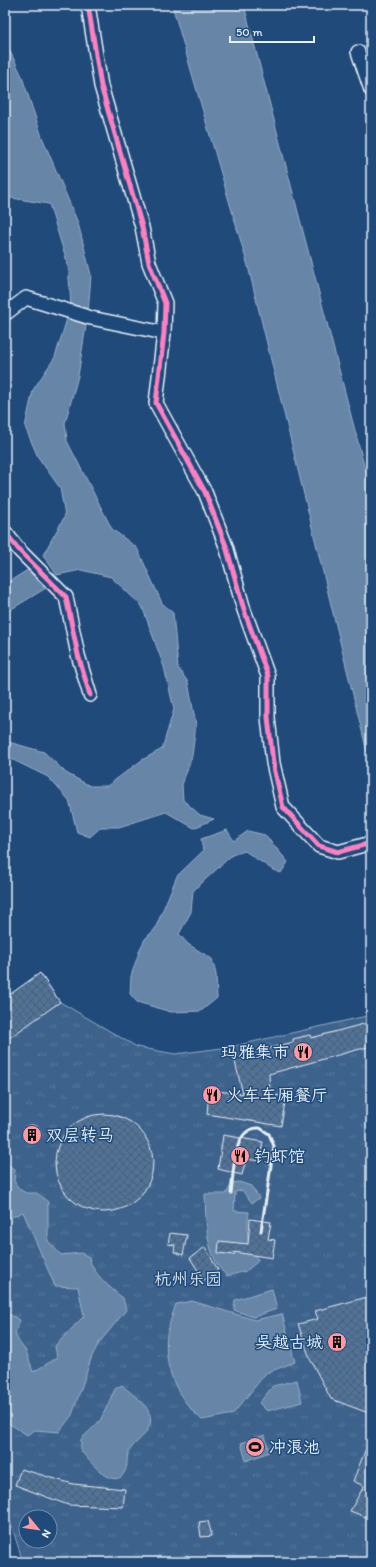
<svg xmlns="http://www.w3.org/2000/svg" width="376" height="1567" viewBox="0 0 376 1567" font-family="Itim,'LXGW WenKai TC',sans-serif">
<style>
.grass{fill:url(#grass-tufts);stroke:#92aac2;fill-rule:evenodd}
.water{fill:#6685a7;stroke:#9ab0c7}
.building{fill:url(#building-cross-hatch);stroke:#e8f1f8}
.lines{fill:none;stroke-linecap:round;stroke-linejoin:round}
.minor-casing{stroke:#e8f1f8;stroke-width:16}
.minor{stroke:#1f4a7a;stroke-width:13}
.rail{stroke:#e8f1f8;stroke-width:3}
.cycleway-casing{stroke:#1f4a7a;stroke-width:8}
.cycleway{stroke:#ff80c0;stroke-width:5}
.labels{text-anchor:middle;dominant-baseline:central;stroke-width:3;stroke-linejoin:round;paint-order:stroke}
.poi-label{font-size:17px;fill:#e8f1f8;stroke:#1f4a7a;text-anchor:start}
.park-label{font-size:17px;fill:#d7e3ed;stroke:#1f4a7a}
</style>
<defs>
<pattern id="grass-tufts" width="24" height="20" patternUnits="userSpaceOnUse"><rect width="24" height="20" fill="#3c628c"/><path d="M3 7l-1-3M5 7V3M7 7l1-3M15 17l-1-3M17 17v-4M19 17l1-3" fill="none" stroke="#58799d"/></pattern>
<pattern id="building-cross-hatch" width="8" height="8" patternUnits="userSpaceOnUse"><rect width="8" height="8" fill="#517399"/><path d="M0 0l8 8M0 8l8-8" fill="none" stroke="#4c5e72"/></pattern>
</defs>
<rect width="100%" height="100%" fill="#1f4a7a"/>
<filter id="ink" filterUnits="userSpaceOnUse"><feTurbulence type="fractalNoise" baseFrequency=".025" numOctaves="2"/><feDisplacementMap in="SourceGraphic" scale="8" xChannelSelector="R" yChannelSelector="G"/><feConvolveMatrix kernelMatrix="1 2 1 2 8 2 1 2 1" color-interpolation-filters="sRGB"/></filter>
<g filter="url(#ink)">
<path class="grass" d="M40 973 60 1002 137 1047 175 1054 230 1047 371 1015V1562H23L5 1505V998ZM26 1517H50V1541H26Z"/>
<g class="water">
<path d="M172 5H244L371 492V768L248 266Z"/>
<path d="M5 41 21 74 42 137 78 223 91 275 88 313 78 376 65 423 67 441 112 529 137 548 162 603 173 613 178 668 188 682 196 725 192 756 182 785 183 800 200 815 214 819 194 828 166 812 119 827H101L90 837 77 832 69 800 48 777 5 756V741L44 752 66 773 90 786H107L142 760 162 749 174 709 164 667 142 606 111 577 81 570 57 575 43 555 65 516 60 488 38 457 25 427 33 390 55 357 71 306 68 265 49 204 5 197Z"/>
<path d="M34 566 46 588 5 613V584Z"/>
<path d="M227 830 234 841 248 831 265 835 288 862 281 873 273 870 245 851 232 855 193 891 191 912 179 934 188 944 212 959 216 974 217 998 201 1011 171 1012 137 1002 130 994 131 976 140 949 145 939 155 929 177 876 203 851 201 839Z"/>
<path d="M5 1162 15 1170 14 1181 19 1189 26 1193H37L48 1202V1241L61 1255 81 1253 89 1257C92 1273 110 1288 123 1298L126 1310 99 1343 92 1356 72 1415 59 1432 35 1430 27 1435 5 1421V1312L20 1320 15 1334 19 1342 26 1351 33 1372 57 1358 55 1346 84 1316 78 1287 55 1286 23 1212 5 1220Z"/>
<path d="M239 1182 251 1186 259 1198 252 1203 242 1190 235 1192 234 1211 249 1212C247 1226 245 1250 258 1259L257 1262 246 1271 227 1276C205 1256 206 1221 205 1194H226L232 1183Z"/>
<path d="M272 1289 277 1309 253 1317 234 1310 235 1300Z"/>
<path d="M192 1301 255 1320 282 1314 295 1362 266 1373 233 1414 202 1420C177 1398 163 1368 167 1334 169 1324 173 1313 176 1304Z"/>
<path d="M297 1380 302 1402 267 1411 259 1403 273 1386Z"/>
<path d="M122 1385C133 1396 159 1410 148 1429 143 1438 135 1442 130 1450 126 1455 128 1465 125 1471 115 1494 88 1459 81 1451V1439L96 1425 101 1419 115 1389Z"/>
<path d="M265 1435 269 1452 246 1461 241 1443Z"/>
</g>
<g class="building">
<path d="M40 973 60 1002 5 1041V998Z"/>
<path d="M371 1022V1046L269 1074 270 1095 286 1096 281 1126 207 1114 209 1090 243 1094 234 1058 293 1042V1039L310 1035 311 1038Z"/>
<circle cx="104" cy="1163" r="49"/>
<circle cx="32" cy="1134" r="9"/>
<path d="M223 1135 263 1142 259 1161 246 1159 242 1175 218 1169Z"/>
<path d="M250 1219 271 1222 268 1239 275 1240 272 1258 234 1252V1255L218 1253 219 1241 248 1244Z"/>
<path d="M170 1233 187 1235 183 1255 174 1252 175 1245 168 1244Z"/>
<path d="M205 1247 218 1270 204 1280 190 1258Z"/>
<path d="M371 1296V1414L331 1399 310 1359 298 1324 318 1319 315 1311Z"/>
<path d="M371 1436V1519L350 1511 364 1486 353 1481Z"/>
<path d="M21 1469 73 1484 125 1489 123 1507 68 1505 15 1485Z"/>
<path d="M208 1521 212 1536 201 1537 199 1522Z"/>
</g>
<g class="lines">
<defs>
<g id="minor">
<path d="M88 5 101 86 142 227 149 263 165 303 164 333 156 403 205 492 226 546 244 610 268 676V717L273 763 283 807 319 846 338 852 371 843"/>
<path d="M358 52 371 90"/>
<path d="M5 314 26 298 91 318 164 333"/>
<path d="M5 532 20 551 66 597 78 655 90 695"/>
</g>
</defs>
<use href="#minor" class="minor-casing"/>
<use href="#minor" class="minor"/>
<path class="rail" d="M231 1193C234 1173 232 1126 260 1128L269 1134 274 1146 261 1231"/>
<defs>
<g id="cycleway">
<path d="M88 5 101 86 142 227 149 263 165 303 164 333 156 403 205 492 226 546 244 610 268 676V717L273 763 283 807 319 846 338 852 371 843"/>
<path d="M5 532 20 551 66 597 78 655 90 695"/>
</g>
</defs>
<use href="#cycleway" class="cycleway-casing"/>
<use href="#cycleway" class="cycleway"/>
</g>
</g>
<defs>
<symbol id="restaurant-disc" viewBox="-11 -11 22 22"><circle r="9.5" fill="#ff9aa2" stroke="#1f4a7a"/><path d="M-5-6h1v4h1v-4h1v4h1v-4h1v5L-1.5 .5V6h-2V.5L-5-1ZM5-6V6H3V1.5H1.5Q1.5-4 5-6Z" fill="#111"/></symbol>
<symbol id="building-disc" viewBox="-11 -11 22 22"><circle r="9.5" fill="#ff9aa2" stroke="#1f4a7a"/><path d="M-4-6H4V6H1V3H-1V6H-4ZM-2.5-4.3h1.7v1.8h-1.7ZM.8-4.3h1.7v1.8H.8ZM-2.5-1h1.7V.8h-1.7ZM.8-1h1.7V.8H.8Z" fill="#111"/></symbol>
<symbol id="stadium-disc" viewBox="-11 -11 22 22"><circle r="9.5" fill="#ff9aa2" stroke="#1f4a7a"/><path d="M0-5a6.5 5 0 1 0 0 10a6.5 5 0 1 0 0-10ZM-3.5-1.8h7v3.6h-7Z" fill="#111"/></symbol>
</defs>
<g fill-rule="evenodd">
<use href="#restaurant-disc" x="292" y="1041" width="22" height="22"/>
<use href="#restaurant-disc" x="201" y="1084" width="22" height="22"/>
<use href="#building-disc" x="21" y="1124" width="22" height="22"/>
<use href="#restaurant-disc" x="229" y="1145" width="22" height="22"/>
<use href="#building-disc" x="326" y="1331" width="22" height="22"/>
<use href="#stadium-disc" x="244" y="1436" width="22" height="22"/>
</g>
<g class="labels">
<g class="poi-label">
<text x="289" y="1052" text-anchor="end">玛雅集市</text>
<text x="226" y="1095">火车车厢餐厅</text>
<text x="46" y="1135">双层转马</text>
<text x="254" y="1156">钓虾馆</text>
<text x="323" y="1342" text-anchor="end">吴越古城</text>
<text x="269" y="1447">冲浪池</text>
</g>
<g class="park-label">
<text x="188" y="1279">杭州乐园</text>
</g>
</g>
<rect width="376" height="1567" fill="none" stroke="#1f4a7a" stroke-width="20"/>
<rect x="10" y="10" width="356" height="1547" fill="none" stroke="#e8f1f8" stroke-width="1.5" filter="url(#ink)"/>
<g transform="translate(38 1529) rotate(119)"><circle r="19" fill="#1f4a7a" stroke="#6f8dac"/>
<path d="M0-3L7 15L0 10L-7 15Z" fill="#ff9aa2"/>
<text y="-6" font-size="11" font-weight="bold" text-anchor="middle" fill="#e8f1f8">N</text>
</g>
<path d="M230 36v6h84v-6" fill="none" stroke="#e8f1f8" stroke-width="2"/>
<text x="236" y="36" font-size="12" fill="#e8f1f8" stroke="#1f4a7a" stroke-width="3" paint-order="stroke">50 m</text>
</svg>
